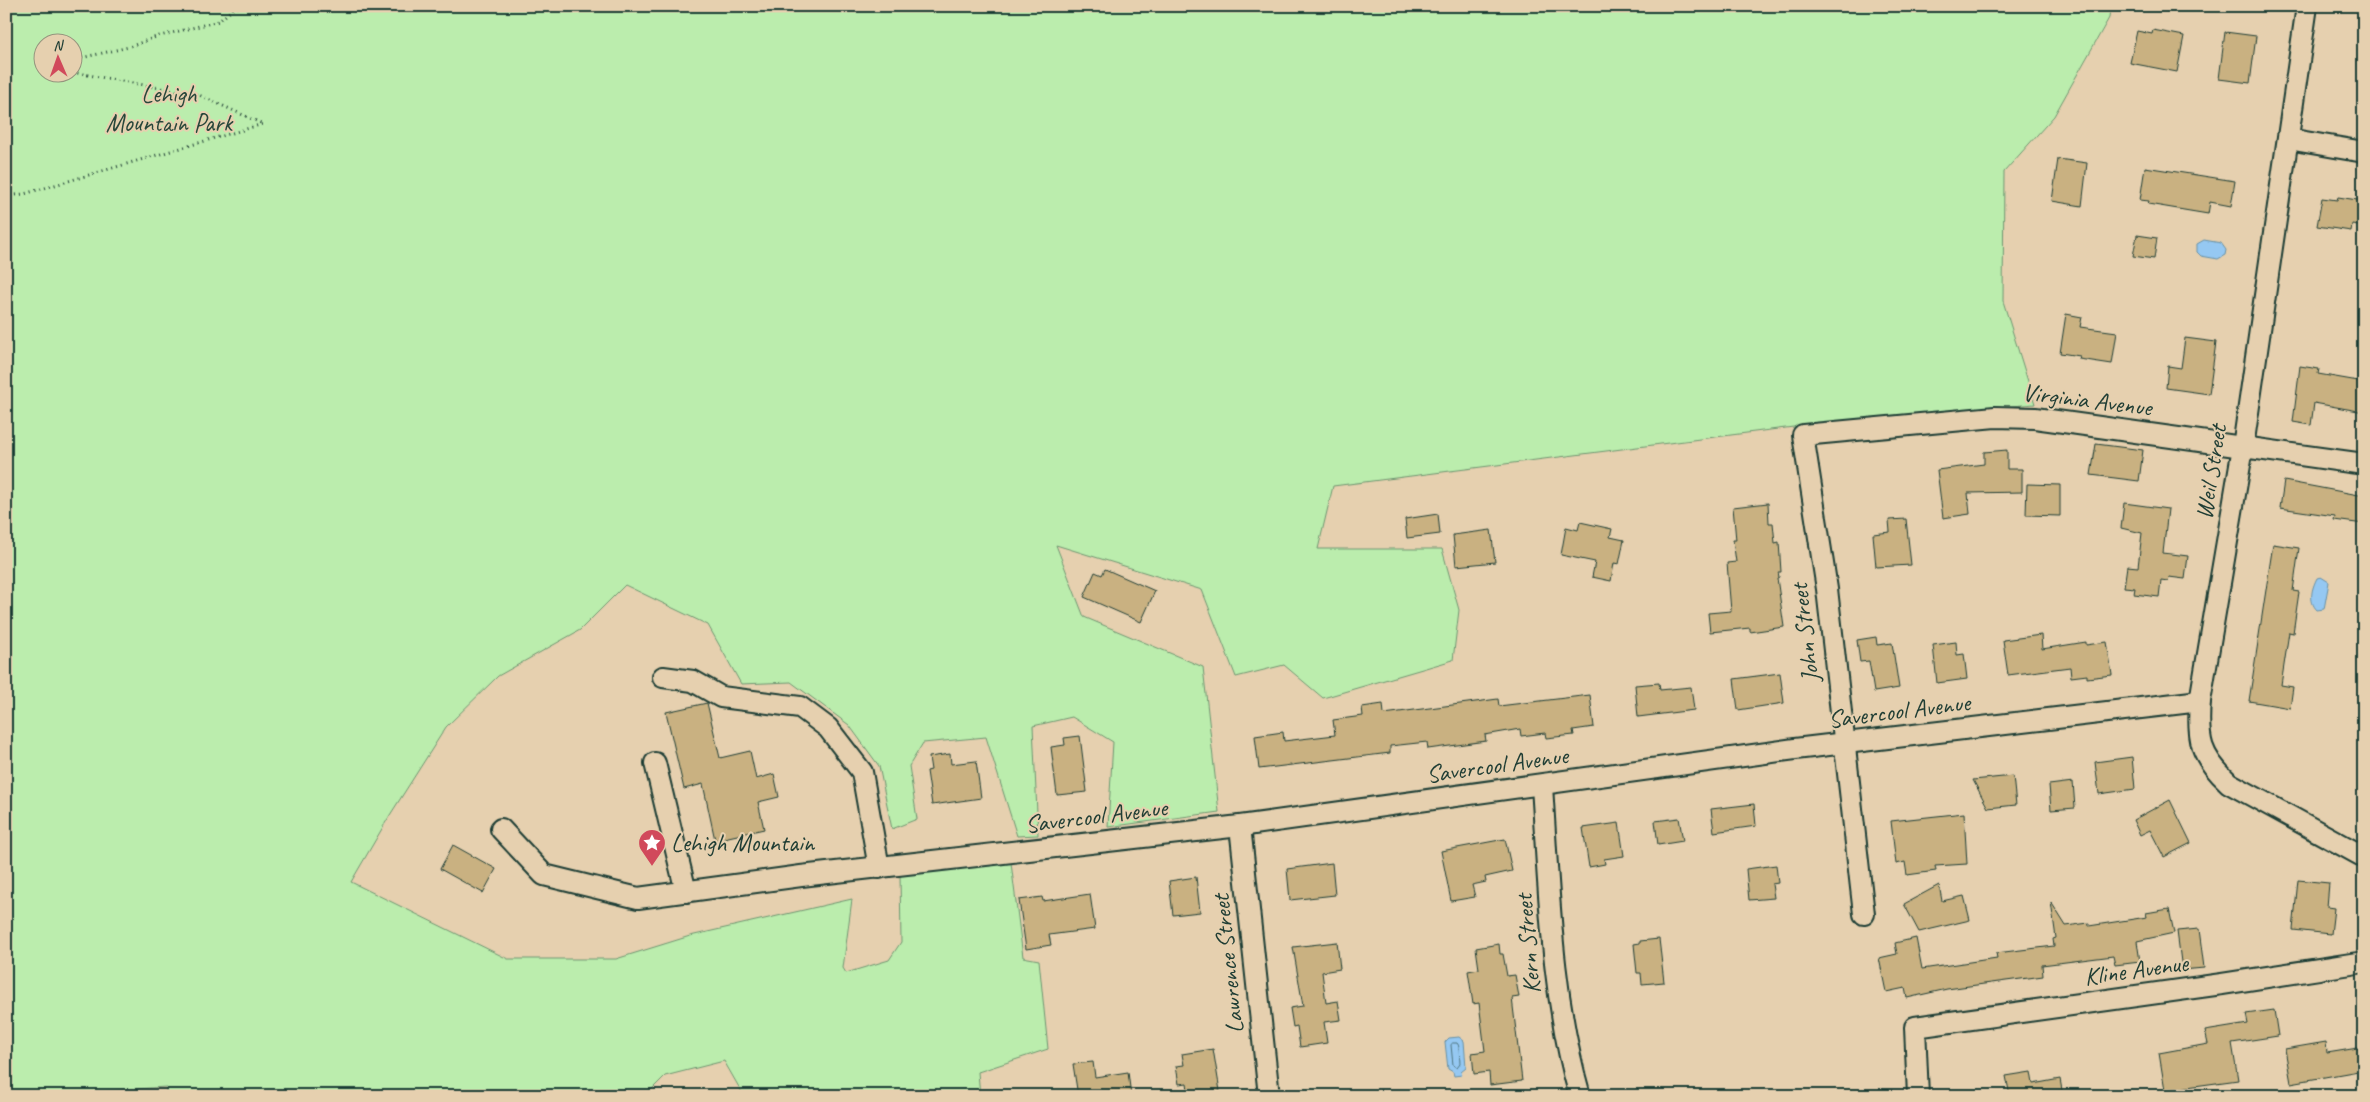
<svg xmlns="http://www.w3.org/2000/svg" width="2370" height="1102" viewBox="0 0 2370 1102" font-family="Caveat,sans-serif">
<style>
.green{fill:#bbedad;stroke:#6d9570;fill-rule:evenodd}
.water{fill:#95c8f2;stroke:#6690a6}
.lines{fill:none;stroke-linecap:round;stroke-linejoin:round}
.shore{stroke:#4e7580;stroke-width:1}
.building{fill:#c9b181;stroke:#1f3d34}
.minor-casing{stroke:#1f3d34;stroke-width:24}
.path{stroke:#1f3d34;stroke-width:3;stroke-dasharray:1 4;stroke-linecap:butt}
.minor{stroke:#e6d0af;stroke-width:20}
.labels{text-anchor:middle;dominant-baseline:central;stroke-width:4;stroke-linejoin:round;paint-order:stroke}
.park-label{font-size:25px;fill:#27463a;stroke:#e6d0af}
.street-label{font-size:25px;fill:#1f3d34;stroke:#e6d0af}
.poi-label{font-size:25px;fill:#1f3d34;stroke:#e6d0af;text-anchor:start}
</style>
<rect width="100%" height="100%" fill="#e6d0af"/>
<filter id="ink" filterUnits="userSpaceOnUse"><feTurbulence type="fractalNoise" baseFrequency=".02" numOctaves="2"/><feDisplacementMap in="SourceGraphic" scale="10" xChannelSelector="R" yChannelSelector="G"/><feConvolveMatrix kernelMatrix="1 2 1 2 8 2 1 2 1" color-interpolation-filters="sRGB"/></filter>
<g filter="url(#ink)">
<path class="green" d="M6 6H2110L2109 18 2054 116 2004 172 2003 301 2035 404 1856 419 1333 486 1318 549H1442L1459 610 1453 660 1323 698 1284 665 1236 677 1202 590 1056 545 1084 617 1203 667 1219 812 1108 827 1113 742 1072 717 1033 726 1038 835 1017 836 986 737 923 743 909 766 917 819 892 829 879 766 849 725 791 682 741 684 708 625 625 585 580 630 498 676 446 727 390 815 351 882 508 959H616L690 936 852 899 843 968 846 973 889 960 901 942 900 874 1011 863 1023 957 1039 960 1048 1049 978 1072 980 1096H744L724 1061 665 1076 645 1096H166V1087L108 1091 85 1096H6ZM42 42H72V72H42Z"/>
<g class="water">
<path d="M2204 240 2221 243 2226 250 2225 255 2218 259 2201 256 2197 252V244Z"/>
<path d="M2321 577 2329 582 2324 609 2317 610C2308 601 2312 588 2317 578Z"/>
<path d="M1459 1037 1464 1041 1466 1067 1461 1071 1462 1075 1454 1076 1453 1072 1448 1069 1445 1042 1449 1038Z"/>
</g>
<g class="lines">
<path class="shore" d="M1453 1043H1457L1459 1046 1460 1064 1457 1068 1453 1065 1451 1045Z"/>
</g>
<g class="building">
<path d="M2153 30 2184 36 2177 72 2130 63 2137 31 2152 34Z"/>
<path d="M2225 32 2256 36 2250 83 2219 79Z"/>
<path d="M2058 159 2087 163 2082 206 2052 201Z"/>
<path d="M2145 167 2235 181 2231 206 2210 202 2208 214 2148 204 2149 201 2140 200Z"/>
<path d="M2338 197 2364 201V226L2352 224 2351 231 2317 226 2322 198 2337 200Z"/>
<path d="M2137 235 2157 238 2154 259 2133 256Z"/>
<path d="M2066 314 2082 317 2080 327 2117 332 2112 364 2079 359 2080 356 2060 353Z"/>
<path d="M2185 338 2216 342 2209 394 2166 388 2168 366 2181 368Z"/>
<path d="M2300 366 2319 369 2318 374 2364 382V412L2314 403 2311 425 2293 422Z"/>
<path d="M2096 444 2143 450 2139 481 2091 475Z"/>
<path d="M2007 450V469H2022V492L1968 493 1970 514 1943 518 1937 470 1984 464V452Z"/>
<path d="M2284 481 2364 496V524L2334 520 2335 516 2280 508Z"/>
<path d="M2027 484 2060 485V516L2026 515Z"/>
<path d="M1768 503 1769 523H1773L1775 543 1779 542 1781 572H1778L1779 577 1777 578 1784 627 1750 632V628L1710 632 1708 613 1731 611 1727 563 1736 562 1733 540H1736L1733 507Z"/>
<path d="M2124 503 2168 509 2163 553 2188 556 2185 579 2169 577 2168 581 2161 580 2159 597 2134 594 2135 588 2124 587 2127 566 2138 567 2142 533 2121 528Z"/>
<path d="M1438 514 1440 534 1407 538 1405 519Z"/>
<path d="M1906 519 1911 565 1876 567 1873 534 1890 532 1889 520Z"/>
<path d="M1580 522 1612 529 1610 537 1624 540 1619 564 1614 563 1611 581 1592 577 1595 562 1561 555 1566 527 1578 530Z"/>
<path d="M1491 530 1495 562 1456 566 1453 535Z"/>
<path d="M2273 544 2299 548 2293 591 2299 592 2293 633 2289 632 2281 685 2293 687 2290 708 2249 701Z"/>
<path d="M1105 569 1155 591 1141 622 1084 597 1095 572 1102 575Z"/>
<path d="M2041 635 2042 649 2086 642V645L2107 642 2112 675 2087 678V675L2071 677 2070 667 2008 675 2003 640Z"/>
<path d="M1876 637 1877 645 1892 643 1899 688 1874 692 1869 661 1860 662 1857 640Z"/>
<path d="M1956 642 1957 655 1964 654 1967 679 1937 683 1933 645Z"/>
<path d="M1780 673 1784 703 1738 710 1734 679Z"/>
<path d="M1659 683 1660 690 1691 687 1694 710 1638 717 1635 685Z"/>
<path d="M1590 695 1594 727 1573 730 1574 735 1546 738 1545 733 1521 736 1520 729 1485 735 1486 741 1428 749 1427 742 1390 746V753L1259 769 1255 736 1283 732 1284 741 1335 735 1333 720 1363 716 1362 707 1383 704 1384 714 1498 699 1499 706Z"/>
<path d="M707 703 720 758 750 751 756 779 774 774 779 797 758 802 764 829 715 840 703 784 684 789 666 712Z"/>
<path d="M1080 736 1087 792 1057 795 1051 747 1065 745 1064 738Z"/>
<path d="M950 754 951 764 976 761 981 798 932 805 927 771 931 770 929 757Z"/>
<path d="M2132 757 2135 789 2099 794 2095 762Z"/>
<path d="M2013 776 2016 805 1988 808 1973 780Z"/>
<path d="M2073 782 2075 808 2051 810 2049 785Z"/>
<path d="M2170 800 2191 843 2164 857 2150 830 2140 835 2133 820Z"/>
<path d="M1754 804 1756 826 1714 832 1711 809Z"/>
<path d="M1964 813 1967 864 1935 866 1936 871 1907 875 1905 862 1896 864 1891 821Z"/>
<path d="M1679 818 1683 841 1658 845 1655 821Z"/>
<path d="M1619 823 1624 856 1604 859 1605 864 1589 867 1583 828Z"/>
<path d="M1505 839 1512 871 1485 877 1486 882 1472 885 1475 897 1451 901 1441 851Z"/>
<path d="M453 845 496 869 483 893 440 869Z"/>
<path d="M1332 863 1335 895 1290 900 1287 869Z"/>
<path d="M1776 865 1778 883 1772 884 1774 898 1749 900 1746 869Z"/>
<path d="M1196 877 1200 912 1173 915 1169 881Z"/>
<path d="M2298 880 2329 883 2327 907 2334 908 2331 934 2293 930Z"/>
<path d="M1939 885 1942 901 1964 896 1970 920 1919 932 1904 904Z"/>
<path d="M1090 894 1095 929 1049 935 1051 945 1026 949 1019 900 1042 897 1043 901Z"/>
<path d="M2051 902 2066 926 2089 923V926L2147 917 2146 913 2169 909 2174 933 2137 941 2140 962 2115 965 2113 956 2042 965 2043 976 1947 989 1907 998 1905 988 1886 992 1879 958 1897 954 1895 943 1916 938 1922 969 1997 958 1996 953 2054 946 2053 939 2056 938Z"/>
<path d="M2199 929 2204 968 2182 970 2177 931Z"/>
<path d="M1659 939 1664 982 1642 984 1641 973H1637L1634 944 1640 943V941Z"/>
<path d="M1337 942 1340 969 1322 972 1326 1003 1338 1001 1341 1020 1324 1022 1327 1043 1300 1047 1297 1026 1293 1027 1290 1008 1303 1006 1293 947Z"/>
<path d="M1499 944 1500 954H1503L1507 976 1515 975 1519 997 1512 998 1522 1081 1490 1085 1489 1072 1474 1074 1472 1053 1485 1051 1479 1003 1473 1004 1468 971 1479 969 1476 948Z"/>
<path d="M2274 1010 2278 1036 2232 1043 2238 1080 2165 1090 2159 1053 2208 1044 2205 1031 2248 1024 2246 1014Z"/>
<path d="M2326 1042 2327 1053 2364 1047V1070L2291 1083 2285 1049Z"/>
<path d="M1213 1049 1220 1091 1189 1096 1187 1083 1179 1084 1176 1066 1184 1065 1182 1054Z"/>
<path d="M1093 1062 1095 1077 1128 1072 1131 1096H1078L1073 1064Z"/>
<path d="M2031 1072 2033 1084 2060 1079 2063 1096H2010L2006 1076Z"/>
</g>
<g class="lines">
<defs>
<g id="minor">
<path d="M2307 6 2243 447 2200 701C2197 740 2200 756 2229 783L2364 857"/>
<path d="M2288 139 2364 152"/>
<path d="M663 677 693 681 721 697 800 707 828 728 862 772 879 868"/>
<path d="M655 763 686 892"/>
<path d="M1542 786C1549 889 1551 995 1580 1096"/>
<path d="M1240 826 1269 1096"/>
<path d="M501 829 544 875 638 898 801 876 1240 826 1795 749 2200 701"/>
<path d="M1864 914 1827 589 1803 435 1995 417 2035 418 2364 464"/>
<path d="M1918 1096 1915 1027 2222 984 2364 962"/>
</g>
</defs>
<use href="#minor" class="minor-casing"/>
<g class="path">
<path d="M72 60 129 47 156 37 219 21 233 9 240 6"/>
<path d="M6 196 24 194 263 124 199 95 72 72"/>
</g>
<use href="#minor" class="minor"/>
</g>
</g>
<defs>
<symbol id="sight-pin" viewBox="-11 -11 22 30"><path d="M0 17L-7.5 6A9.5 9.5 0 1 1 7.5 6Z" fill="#d1495b" stroke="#e6d0af"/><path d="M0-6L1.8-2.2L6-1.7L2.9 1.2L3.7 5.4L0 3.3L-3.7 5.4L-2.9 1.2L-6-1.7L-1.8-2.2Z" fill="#fff"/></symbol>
</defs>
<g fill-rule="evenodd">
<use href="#sight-pin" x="636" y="827" width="32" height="43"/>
</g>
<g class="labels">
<g class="park-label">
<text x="169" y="94">Lehigh<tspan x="169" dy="29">Mountain Park</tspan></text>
</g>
<g class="street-label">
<text transform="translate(2087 400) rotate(7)">Virginia Avenue</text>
<text transform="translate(2211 472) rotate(-81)">Weil Street</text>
<text transform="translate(1805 633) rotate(-97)">John Street</text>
<text transform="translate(1899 711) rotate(-7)">Savercool Avenue</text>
<text transform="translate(1497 765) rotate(-8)">Savercool Avenue</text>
<text transform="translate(1096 816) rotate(-7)">Savercool Avenue</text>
<text transform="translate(1528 944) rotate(-95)">Kern Street</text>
<text transform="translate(1228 964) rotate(-96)">Lawrence Street</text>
<text transform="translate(2136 970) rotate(-8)">Kline Avenue</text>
</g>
<g class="poi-label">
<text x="671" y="843">Lehigh Mountain</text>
</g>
</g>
<rect width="2370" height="1102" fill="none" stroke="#e6d0af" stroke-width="25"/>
<rect x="12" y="12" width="2345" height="1077" fill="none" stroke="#1f3d34" stroke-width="2" filter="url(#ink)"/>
<g transform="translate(58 58) rotate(358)"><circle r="24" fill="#e6d0af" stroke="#96957e"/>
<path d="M0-4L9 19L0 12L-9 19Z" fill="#d1495b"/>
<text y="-8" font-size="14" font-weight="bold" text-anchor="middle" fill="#1f3d34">N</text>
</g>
</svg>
